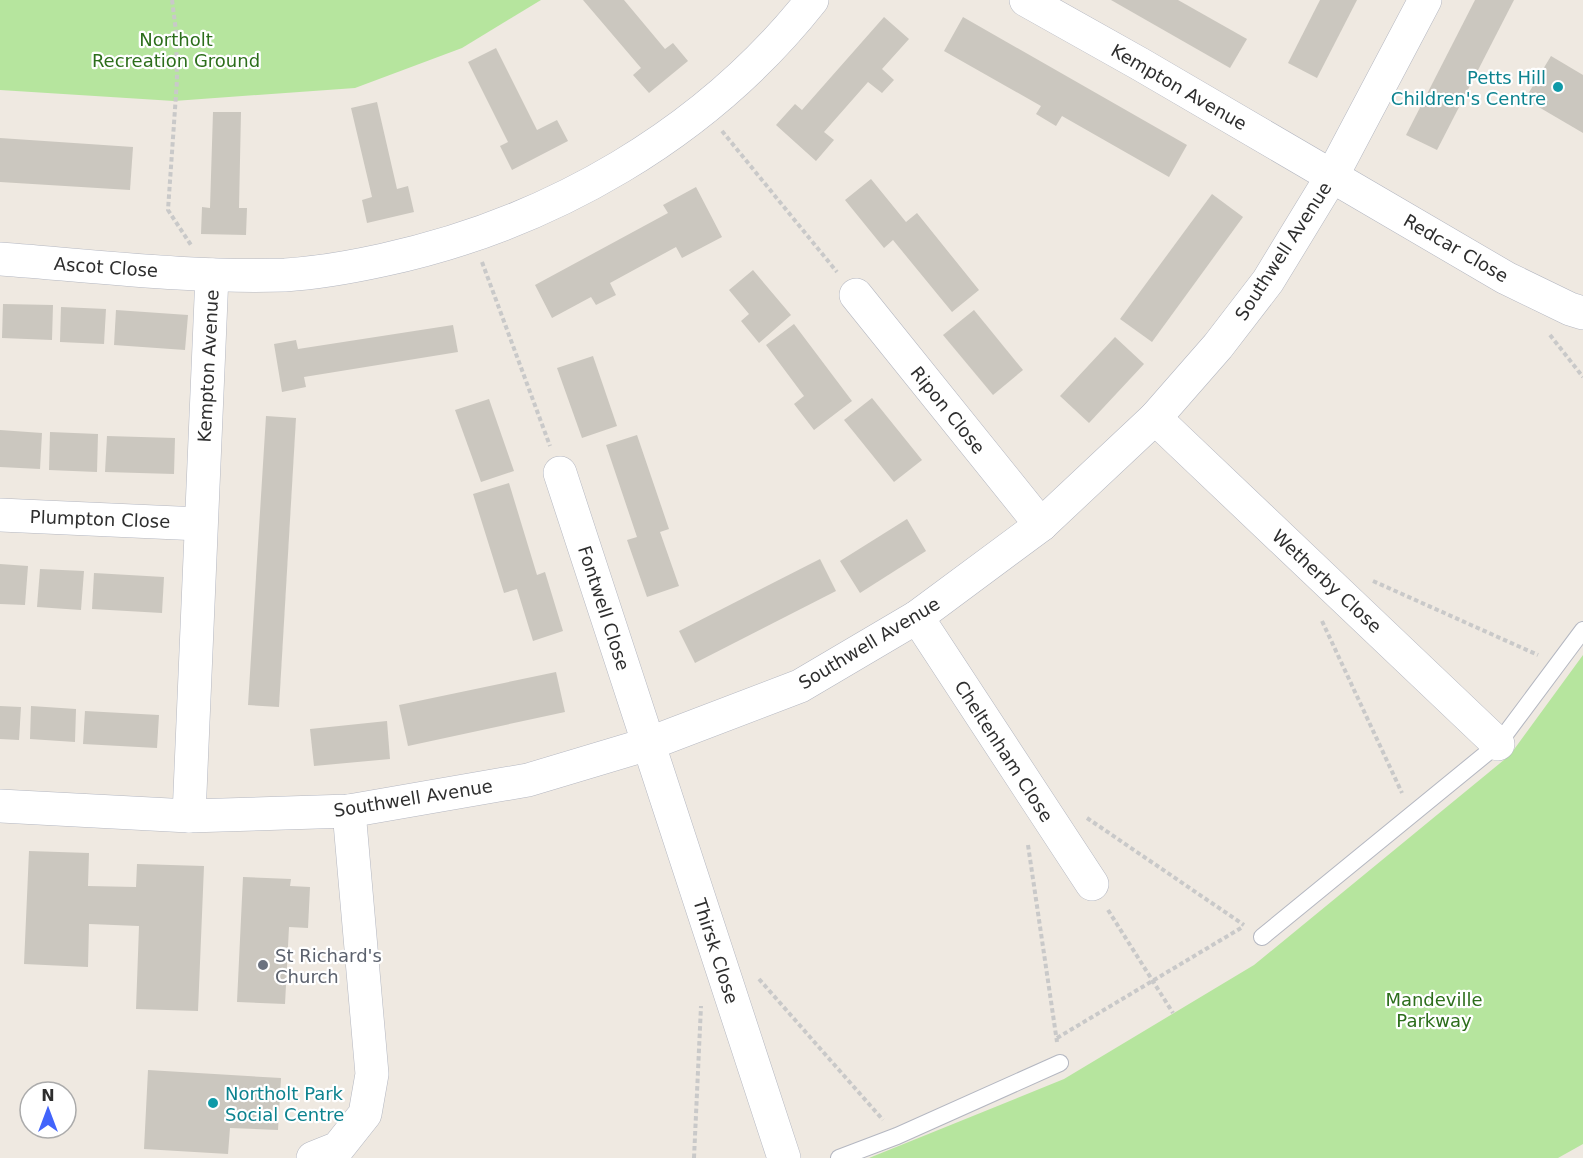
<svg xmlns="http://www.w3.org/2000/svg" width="1583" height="1158" viewBox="0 0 1583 1158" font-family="'DejaVu Sans',sans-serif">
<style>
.green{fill:#b6e59e}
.building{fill:#cbc7bf}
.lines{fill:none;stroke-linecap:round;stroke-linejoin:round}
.service-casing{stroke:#b4b7c1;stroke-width:18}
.minor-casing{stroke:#b4b7c1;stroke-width:34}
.path{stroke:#c9c9c9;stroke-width:4;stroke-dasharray:4.5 3;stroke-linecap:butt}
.service{stroke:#fff;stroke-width:16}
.minor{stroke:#fff;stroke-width:33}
.culture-dot{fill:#0f9aa8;stroke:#fff;stroke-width:2}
.worship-dot{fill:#6b7280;stroke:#fff;stroke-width:2}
.labels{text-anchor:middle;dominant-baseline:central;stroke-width:4.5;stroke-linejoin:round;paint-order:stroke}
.park-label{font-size:18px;fill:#2c6e1b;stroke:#fff}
.culture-label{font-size:18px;fill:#0d838f;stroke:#fff;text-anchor:end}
.street-label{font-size:18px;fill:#2e2e2e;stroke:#fff}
.worship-label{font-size:18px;fill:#5b616d;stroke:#fff;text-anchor:start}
</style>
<rect width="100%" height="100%" fill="#efe9e1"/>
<g class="green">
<path d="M0 0H541L462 48 355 88 174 101 0 90Z"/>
<path d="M1583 655V1144L1558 1158H869L1064 1079 1254 965 1510 755Z"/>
</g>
<g class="building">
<path d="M583 0H624L665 49 673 43 688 61 649 93 633 75 641 68Z"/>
<path d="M1111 0H1178L1247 39 1230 68Z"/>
<path d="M1320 0H1357L1317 78 1288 63Z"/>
<path d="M1475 0H1514L1437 150 1406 135Z"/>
<path d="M884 17 909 39 882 69 894 80 882 93 868 82 824 132 834 140 816 161 776 125 795 104 802 110Z"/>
<path d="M963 17 1187 145 1169 177 1062 116 1056 126 1036 114 1041 106 944 51Z"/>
<path d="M496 48 537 130 557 120 568 141 512 170 500 146 508 142 468 62Z"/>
<path d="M1551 56 1583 75V133L1525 99Z"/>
<path d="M377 102 397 189 408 186 414 212 367 223 362 200 372 197 351 108Z"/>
<path d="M213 112H241L239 208H247L246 235 201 234 202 207 210 208Z"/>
<path d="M0 138 133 147 130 190 0 182Z"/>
<path d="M871 179 906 222 917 213 979 290 952 312 893 240 884 248 845 200Z"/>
<path d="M696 187 722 237 682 258 676 247 610 283 616 295 596 305 591 297 552 318 535 285 668 213 663 205Z"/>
<path d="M1212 194 1243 217 1152 342 1120 319Z"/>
<path d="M753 270 791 315 759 343 741 321 749 314 729 290Z"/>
<path d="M3 304 53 305 52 340 2 338Z"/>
<path d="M61 307 106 309 104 344 60 342Z"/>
<path d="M116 310 188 315 185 350 114 345Z"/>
<path d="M974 310 1023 370 993 395 943 335Z"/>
<path d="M794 324 852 401 814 430 794 404 804 396 766 345Z"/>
<path d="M453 325 458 352 304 377 306 387 282 392 274 344 296 340 298 349Z"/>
<path d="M1115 337 1144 364 1089 423 1060 396Z"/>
<path d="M593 356 617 426 582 438 557 368Z"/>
<path d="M872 398 922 460 894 482 844 420Z"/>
<path d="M489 399 514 471 481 482 455 410Z"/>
<path d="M266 416 296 418 279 707 248 705Z"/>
<path d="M0 430 42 433 40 469 0 467Z"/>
<path d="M50 432 98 434 97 472 49 470Z"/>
<path d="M637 435 669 529 660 532 679 586 647 597 627 540 637 537 606 445Z"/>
<path d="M107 436 175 438 174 474 105 472Z"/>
<path d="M509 483 537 575 545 572 563 631 533 641 517 589 504 593 473 494Z"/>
<path d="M907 519 926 551 860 593 840 561Z"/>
<path d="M820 559 836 591 695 663 679 631Z"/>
<path d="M0 564 28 566 25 605 0 604Z"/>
<path d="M40 569 84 571 81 610 37 607Z"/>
<path d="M94 573 164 577 162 613 92 609Z"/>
<path d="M556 672 565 712 408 746 399 705Z"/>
<path d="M0 706 21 707 19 740 0 739Z"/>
<path d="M31 706 76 709 75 742 30 739Z"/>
<path d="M85 711 159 715 157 748 83 744Z"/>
<path d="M387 721 390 759 314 766 310 729Z"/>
<path d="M29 851 89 853 88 886 136 887 137 864 204 866 198 1011 136 1009 139 926 89 924 88 967 24 964Z"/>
<path d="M243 877 291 879 290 886 310 887 308 928 289 927 285 1004 237 1002Z"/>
<path d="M148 1070 281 1078 278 1130 230 1128 228 1154 144 1149Z"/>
</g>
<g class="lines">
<defs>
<g id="service">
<path d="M1262 937 1498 744 1583 630"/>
<path d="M839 1158 897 1136 1060 1063"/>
</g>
<g id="minor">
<path d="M1026 0 1140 64 1506 278 1570 309 1583 313"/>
<path d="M0 259C95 266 190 278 285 275 318 273 351 267 383 260 550 224 706 134 812 0"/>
<path d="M856 295 1041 525"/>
<path d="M1155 418 1498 744"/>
<path d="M560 473 784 1158"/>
<path d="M0 515 200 524"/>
<path d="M917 617 1092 884"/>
<path d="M0 806 189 816 349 811 528 780 648 744 800 686 917 617 1041 525 1155 418 1218 346 1268 281 1332 176 1425 0"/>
<path d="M189 816 212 275"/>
<path d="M313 1158 338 1148 365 1114 372 1074 349 811"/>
</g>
</defs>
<use href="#service" class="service-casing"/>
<use href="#minor" class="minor-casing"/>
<g class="path">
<path d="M172 0 176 31 177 80 168 210 191 245"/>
<path d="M722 131 837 272"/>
<path d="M482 262 550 446"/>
<path d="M1550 335 1583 377"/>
<path d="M1373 581 1538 655"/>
<path d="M1322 621 1402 793"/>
<path d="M1087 818 1244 925"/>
<path d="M1028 845 1057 1042"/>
<path d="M1108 910 1173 1013"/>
<path d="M759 979 883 1120"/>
<path d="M1057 1038 1241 928"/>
<path d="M694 1158 701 1006"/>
</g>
<use href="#service" class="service"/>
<use href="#minor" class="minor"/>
</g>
<g class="culture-dot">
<circle cx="1558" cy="87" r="6"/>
<circle cx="213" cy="1103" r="6"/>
</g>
<circle class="worship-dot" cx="263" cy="965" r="6"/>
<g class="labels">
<g class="park-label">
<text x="176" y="39">Northolt<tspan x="176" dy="21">Recreation Ground</tspan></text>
<text x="1434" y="999">Mandeville<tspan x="1434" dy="21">Parkway</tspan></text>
</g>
<g class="culture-label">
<text x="1546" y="77">Petts Hill<tspan x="1546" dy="21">Children's Centre</tspan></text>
<text x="225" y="1093" text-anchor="start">Northolt Park<tspan x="225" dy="21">Social Centre</tspan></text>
</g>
<g class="street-label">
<text transform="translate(1179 87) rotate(30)">Kempton Avenue</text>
<text transform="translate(1456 248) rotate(30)">Redcar Close</text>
<text transform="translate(1283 251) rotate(-57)">Southwell Avenue</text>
<text transform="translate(106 267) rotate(4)">Ascot Close</text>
<text transform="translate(208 366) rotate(-87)">Kempton Avenue</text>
<text transform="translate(948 410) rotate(51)">Ripon Close</text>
<text transform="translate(100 519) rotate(2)">Plumpton Close</text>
<text transform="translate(1327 581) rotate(43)">Wetherby Close</text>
<text transform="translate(604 608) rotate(72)">Fontwell Close</text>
<text transform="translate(869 643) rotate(-31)">Southwell Avenue</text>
<text transform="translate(1004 751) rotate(57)">Cheltenham Close</text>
<text transform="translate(413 798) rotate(-9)">Southwell Avenue</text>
<text transform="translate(716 951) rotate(72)">Thirsk Close</text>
</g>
<g class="worship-label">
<text x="275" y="955">St Richard's<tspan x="275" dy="21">Church</tspan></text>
</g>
</g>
<g transform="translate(48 1110)"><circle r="28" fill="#ffffff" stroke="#ababab" stroke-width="1.5"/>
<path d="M0-4.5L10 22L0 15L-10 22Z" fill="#4264fb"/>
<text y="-9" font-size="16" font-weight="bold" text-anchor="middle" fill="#2e2e2e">N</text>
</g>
</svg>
